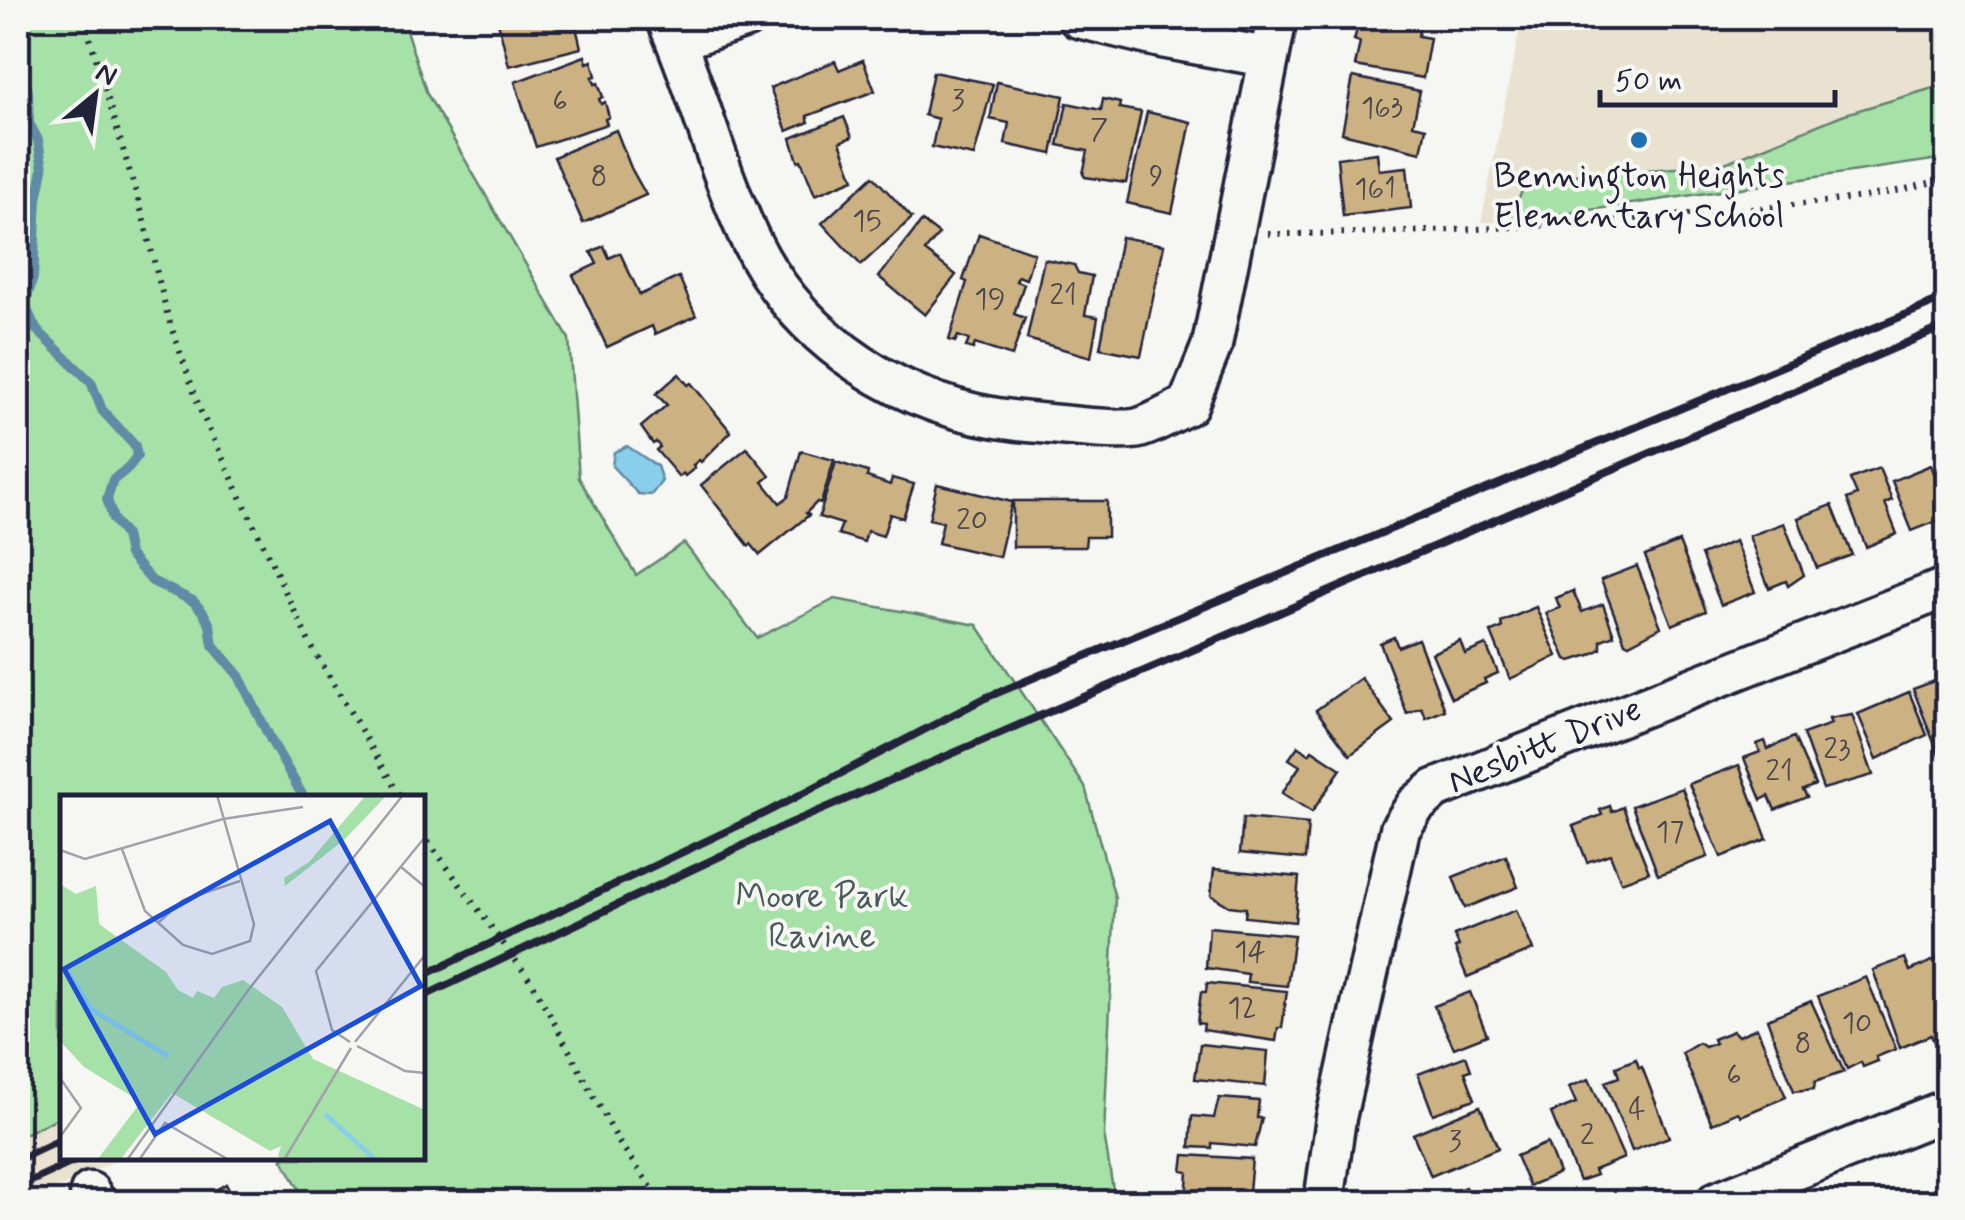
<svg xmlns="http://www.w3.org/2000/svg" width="1965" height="1220" viewBox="0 0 1965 1220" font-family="Mynerve,sans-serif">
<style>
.built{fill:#e9e2d0}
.green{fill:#a6e1a7;stroke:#648271;stroke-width:2.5}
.water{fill:#89cfeb;stroke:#608aa5;stroke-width:2.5}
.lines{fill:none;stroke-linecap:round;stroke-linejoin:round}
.stream{stroke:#608aa5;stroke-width:10}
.building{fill:#ccb282;stroke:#22223b;stroke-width:2.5}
.street-casing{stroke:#22223b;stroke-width:45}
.path{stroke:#22223b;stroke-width:6;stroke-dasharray:2.5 8;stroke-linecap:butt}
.street{stroke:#f6f6f2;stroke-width:38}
.rail{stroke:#22223b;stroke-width:8}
.poi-dot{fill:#1f6fb2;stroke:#f6f6f2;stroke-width:4}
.labels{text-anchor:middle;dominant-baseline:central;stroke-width:8;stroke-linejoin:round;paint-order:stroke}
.number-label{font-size:30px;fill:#4c464d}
.poi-label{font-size:35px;fill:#22223b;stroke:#f6f6f2}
.street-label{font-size:35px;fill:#22223b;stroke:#f6f6f2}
.park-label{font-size:35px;fill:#4a5b5b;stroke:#f6f6f2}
.inset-river{fill:none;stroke:#89cfeb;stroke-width:5}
.inset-road{fill:none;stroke:#a1a1a9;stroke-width:2.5}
.view{fill:#1d4ed8;fill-opacity:0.15;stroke:#1d4ed8;stroke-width:5}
.inset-edge{fill:none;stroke:#22223b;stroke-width:5}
</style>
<rect width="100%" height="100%" fill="#f6f6f2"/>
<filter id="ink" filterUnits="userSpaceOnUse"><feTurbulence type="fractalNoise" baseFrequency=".01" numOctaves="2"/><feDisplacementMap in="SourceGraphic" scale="20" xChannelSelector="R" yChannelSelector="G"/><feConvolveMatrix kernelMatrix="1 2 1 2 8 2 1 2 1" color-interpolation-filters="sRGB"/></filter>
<g filter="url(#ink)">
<g class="built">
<path d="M1522 18H1947V84L1842 115 1720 165 1528 178 1508 222H1481Z"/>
<path d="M62 1116V1158H121L29 1202H18V1137Z"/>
</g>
<g class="green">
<path d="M18 18H402L427 94 569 339 579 478 636 575 684 543 757 638 835 599 977 625 1085 787 1115 898 1104 1134 1115 1202H306L282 1158H422V798H62V1116L18 1137V999L24 996 18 984Z"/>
<path d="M1947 84V158L1508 222 1528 178 1720 165 1842 115Z"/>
</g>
<path class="water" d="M627 446 657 466 662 481 651 495 638 494 612 466 614 452Z"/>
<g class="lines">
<path class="stream" d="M18 46 28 92 29 123 38 140 43 169 37 199 33 277 26 301 27 310 36 329 91 382 102 410 135 446 137 456 128 468 113 480 107 499 113 519 125 535 129 555 152 581 193 601 203 612 210 625 213 645 239 676 272 742 304 798"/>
</g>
<g class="building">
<path d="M497 18H574L581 48 509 66Z"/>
<path d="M1365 18H1402L1421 22 1418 36 1430 38 1423 78 1355 66 1360 42 1354 40 1358 26 1362 27Z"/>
<path d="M585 56 587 63 592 61 596 76 592 77 595 84 598 83 603 97 599 99 601 104 605 102 609 117 605 119 607 124 536 147 515 82Z"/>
<path d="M863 60 875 91 807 116 809 122 787 131 770 88 835 61 839 70Z"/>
<path d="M933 72 993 84 974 156 932 147 938 119 924 115Z"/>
<path d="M1353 77 1420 91 1413 125 1426 128 1421 152 1342 133Z"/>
<path d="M997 82 1064 96 1052 154 1005 144 1009 123 990 119Z"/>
<path d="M1103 99 1120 103 1119 108 1141 112 1126 183 1085 177 1083 174 1088 151 1058 145 1067 103 1101 110Z"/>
<path d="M1147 112 1191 122 1172 213 1127 203Z"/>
<path d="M844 117 852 137 840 142 854 179 815 195 801 160 798 161 791 138Z"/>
<path d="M616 130 631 168 646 195 583 223 554 157Z"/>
<path d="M1377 153 1379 170 1407 167 1411 208 1343 216 1337 158Z"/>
<path d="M873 176 912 218 861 265 822 223Z"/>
<path d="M922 221 939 234 925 251 956 275 925 315 879 277Z"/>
<path d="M979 234 1034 253 1026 279 1018 276 1016 281 1024 284 1014 314 1025 318 1012 356 975 344 973 349 966 347 969 340 958 336 955 342 949 340 967 282 963 280Z"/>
<path d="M1121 237 1164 245 1141 356 1100 348Z"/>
<path d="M604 246 609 258 620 253 640 295 679 277 696 316 655 334 652 326 607 347 573 275 597 264 591 252Z"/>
<path d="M1044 259 1074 265 1078 273 1092 276 1085 315 1098 317 1091 357 1027 339Z"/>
<path d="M679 374 688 385 691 383 731 432 701 462 699 460 693 465 695 468 685 476 683 473 679 477 656 450 660 447 656 442 653 444 641 427 667 405 656 394Z"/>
<path d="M747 448 770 476 763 482 780 503 788 497 801 451 834 460 821 503 817 502 806 513 809 515 760 555 751 544 749 546 701 485Z"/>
<path d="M836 462 868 472 867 477 890 485 892 478 914 484 903 518 890 514 883 536 867 531 864 542 838 534 842 524 819 517Z"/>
<path d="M1931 465 1948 507V517L1912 531 1892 481Z"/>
<path d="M1879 468 1892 500 1885 503 1897 534 1866 547 1847 499 1857 495 1850 479Z"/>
<path d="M937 484 1012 502 999 557 938 543 943 522 929 519Z"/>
<path d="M1013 501H1107V537H1086L1085 547H1013Z"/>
<path d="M1832 505 1852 555 1817 568 1798 518Z"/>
<path d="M1784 523 1804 575 1788 586 1786 581 1769 588 1749 536Z"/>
<path d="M1735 541 1755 592 1721 605 1701 555Z"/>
<path d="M1679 542 1706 611 1672 625 1645 556Z"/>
<path d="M1637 566 1661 627 1629 644 1625 642 1601 580Z"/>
<path d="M1573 591 1582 612 1603 604 1614 635 1601 640V649L1590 655 1571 661 1566 659 1546 613 1560 608 1556 598Z"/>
<path d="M1536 607 1557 656 1510 679 1491 632 1502 628 1501 622Z"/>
<path d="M1394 637 1398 647 1418 639 1445 710 1426 718 1422 708 1407 714 1380 643Z"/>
<path d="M1460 641 1465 654 1486 645 1498 673 1484 679 1486 683 1451 698 1432 653Z"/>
<path d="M1948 676V767L1944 768 1913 689Z"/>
<path d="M1361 678 1394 723 1350 755 1316 710Z"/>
<path d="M1909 692 1927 735 1877 759 1858 714Z"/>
<path d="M1852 715 1873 775 1823 789 1803 734 1831 724 1829 719Z"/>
<path d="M1794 737 1815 785 1803 790 1807 797 1775 810 1769 796 1761 800 1744 758 1760 752 1757 744 1765 741 1768 749Z"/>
<path d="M1298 746 1309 754 1312 750 1341 769 1312 812 1282 793 1300 766 1289 759Z"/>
<path d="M1739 765 1767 839 1721 857 1689 784Z"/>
<path d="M1682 788 1708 857 1658 875 1632 806Z"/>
<path d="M1610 806 1612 812 1623 807 1649 872 1621 882 1610 854 1587 862 1573 826 1602 815 1600 810Z"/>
<path d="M1243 818 1308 824 1305 859 1240 853Z"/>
<path d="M1506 856 1518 887 1465 908 1453 877Z"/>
<path d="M1214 869 1299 877 1295 922 1245 917 1246 908 1229 906 1211 895Z"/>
<path d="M1516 910 1533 950 1467 977 1455 948 1459 946 1454 935Z"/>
<path d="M1209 927 1294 935 1287 986 1247 982 1248 974 1206 968Z"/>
<path d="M1945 955 1948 956V1036L1934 1042 1931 1035 1900 1048 1873 970 1905 958 1910 971Z"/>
<path d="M1866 977 1896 1049 1876 1057 1878 1061 1863 1067 1861 1062 1847 1069 1818 996Z"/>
<path d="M1207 983 1287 991 1282 1028H1278L1276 1041 1203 1030 1204 1024 1197 1023 1201 992H1206Z"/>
<path d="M1470 992 1487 1035 1454 1048 1434 1006Z"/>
<path d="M1811 1001 1844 1072 1815 1082 1814 1089 1794 1091 1767 1019Z"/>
<path d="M1757 1028 1786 1097 1741 1116 1738 1112 1712 1124 1682 1053 1699 1043 1705 1047 1715 1043 1713 1039 1733 1031 1738 1036Z"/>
<path d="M1200 1044 1268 1051 1265 1086 1195 1079Z"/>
<path d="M1466 1056 1471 1070 1465 1072 1475 1099 1433 1114 1418 1074Z"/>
<path d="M1636 1059 1639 1068 1642 1067 1669 1137 1632 1151 1605 1082 1619 1077 1616 1067Z"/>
<path d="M1589 1079 1624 1158 1594 1170 1596 1175 1579 1181 1551 1113 1576 1103 1569 1087Z"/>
<path d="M1219 1098 1259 1101 1257 1118H1262L1255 1147 1212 1143V1148L1190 1147 1192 1116 1214 1118Z"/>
<path d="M1480 1106 1498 1148 1431 1176 1413 1134Z"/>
<path d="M1547 1143 1559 1173 1529 1186 1516 1156Z"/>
<path d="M1184 1155 1252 1159 1248 1202 1186 1198 1188 1172 1182 1171Z"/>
<path d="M226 1184 231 1194 235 1191 242 1202H195Z"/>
<path d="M1465 1187 1472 1202H1426Z"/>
</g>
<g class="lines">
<defs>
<g id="street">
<path d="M666 18C698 89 716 166 749 237 799 343 905 409 1019 421 1042 423 1122 433 1139 428 1156 423 1172 412 1188 405L1212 345 1277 18"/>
<path d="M1078 18 1161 38 1267 57"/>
<path d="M677 41 746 18"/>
<path d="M90 1192 96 1202"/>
<path d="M1324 1202 1336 1118 1400 829 1416 805 1435 789 1948 587"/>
<path d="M1716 1202 1948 1109"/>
</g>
</defs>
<use href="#street" class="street-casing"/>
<g class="path">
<path d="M84 18 142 213 168 317 201 412 309 642 401 798"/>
<path d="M1268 234C1425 234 1582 225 1738 210 1807 203 1882 200 1948 177"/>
<path d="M422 833 533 984 620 1144 662 1202"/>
</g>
<use href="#street" class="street"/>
<g class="rail">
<path d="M422 976 769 811 985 698 1948 297"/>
<path d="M422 997 784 826 1948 325"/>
<path d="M18 1160 62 1139"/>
<path d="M18 1187 81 1158"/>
</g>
</g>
</g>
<circle class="poi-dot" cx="1639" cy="140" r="10"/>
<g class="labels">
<g class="number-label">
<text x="958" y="100">3</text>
<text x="560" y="101">6</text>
<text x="1382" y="108">163</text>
<text x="1099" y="129">7</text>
<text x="599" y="176">8</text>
<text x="1156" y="176">9</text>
<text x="1375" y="189">161</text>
<text x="867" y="221">15</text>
<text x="1063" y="295">21</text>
<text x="990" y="299">19</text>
<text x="972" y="520">20</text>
<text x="1837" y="749">23</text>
<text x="1779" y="771">21</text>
<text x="1670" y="832">17</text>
<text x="1250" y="952">14</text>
<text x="1242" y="1008">12</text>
<text x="1857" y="1023">10</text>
<text x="1803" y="1043">8</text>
<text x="1734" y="1075">6</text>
<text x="1637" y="1109">4</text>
<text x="1587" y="1135">2</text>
<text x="1455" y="1141">3</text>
</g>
<g class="poi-label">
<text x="1639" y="177">Bennington Heights<tspan x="1639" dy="40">Elementary School</tspan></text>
</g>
<g class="street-label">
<text transform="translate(1545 746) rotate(-22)">Nesbitt Drive</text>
</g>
<g class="park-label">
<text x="822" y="897">Moore Park<tspan x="822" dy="40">Ravine</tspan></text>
</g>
</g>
<g transform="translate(60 795)">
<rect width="365" height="365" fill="#f6f6f2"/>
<path d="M306 0H327L284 45 225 91 224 83 249 67ZM0 89 16 99 36 91 39 129 106 177 118 195 133 203 137 196 154 203 162 192 183 185 222 212 253 264 365 315V365H225L218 361 221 351 210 356 112 298 60 365H37L81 307 24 272 0 246Z" fill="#a6e1a7"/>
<path class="inset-river" d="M7 176 31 214 108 261M265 319 316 365"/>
<path class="inset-road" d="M62 54 85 116 123 150 152 159 190 146 194 129 157 0M0 55 25 64 163 24 243 12M341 72 365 92M98 128 123 105 180 86M290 247 272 235 256 176 365 42M295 247 365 160M297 251 345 276 365 278M0 283 21 313 0 342M67 365 189 194 343 0M79 365 105 328 169 365M224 365 291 253"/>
<path class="view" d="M270 26 361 191 95 339 4 174Z"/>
<rect width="365" height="365" class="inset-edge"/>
</g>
<rect width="1965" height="1220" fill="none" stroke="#f6f6f2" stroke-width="60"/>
<rect x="30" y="30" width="1905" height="1160" fill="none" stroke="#22223b" stroke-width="4" filter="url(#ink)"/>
<g transform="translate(95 95) rotate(29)" stroke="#f6f6f2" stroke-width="8" paint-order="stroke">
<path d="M0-8L18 38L0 25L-18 38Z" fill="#22223b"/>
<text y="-15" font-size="28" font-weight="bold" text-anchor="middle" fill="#22223b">N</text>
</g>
<path d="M1600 90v15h235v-15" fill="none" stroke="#22223b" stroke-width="5"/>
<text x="1615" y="90" font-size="30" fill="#22223b" stroke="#f6f6f2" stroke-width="8" paint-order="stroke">50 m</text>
</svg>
